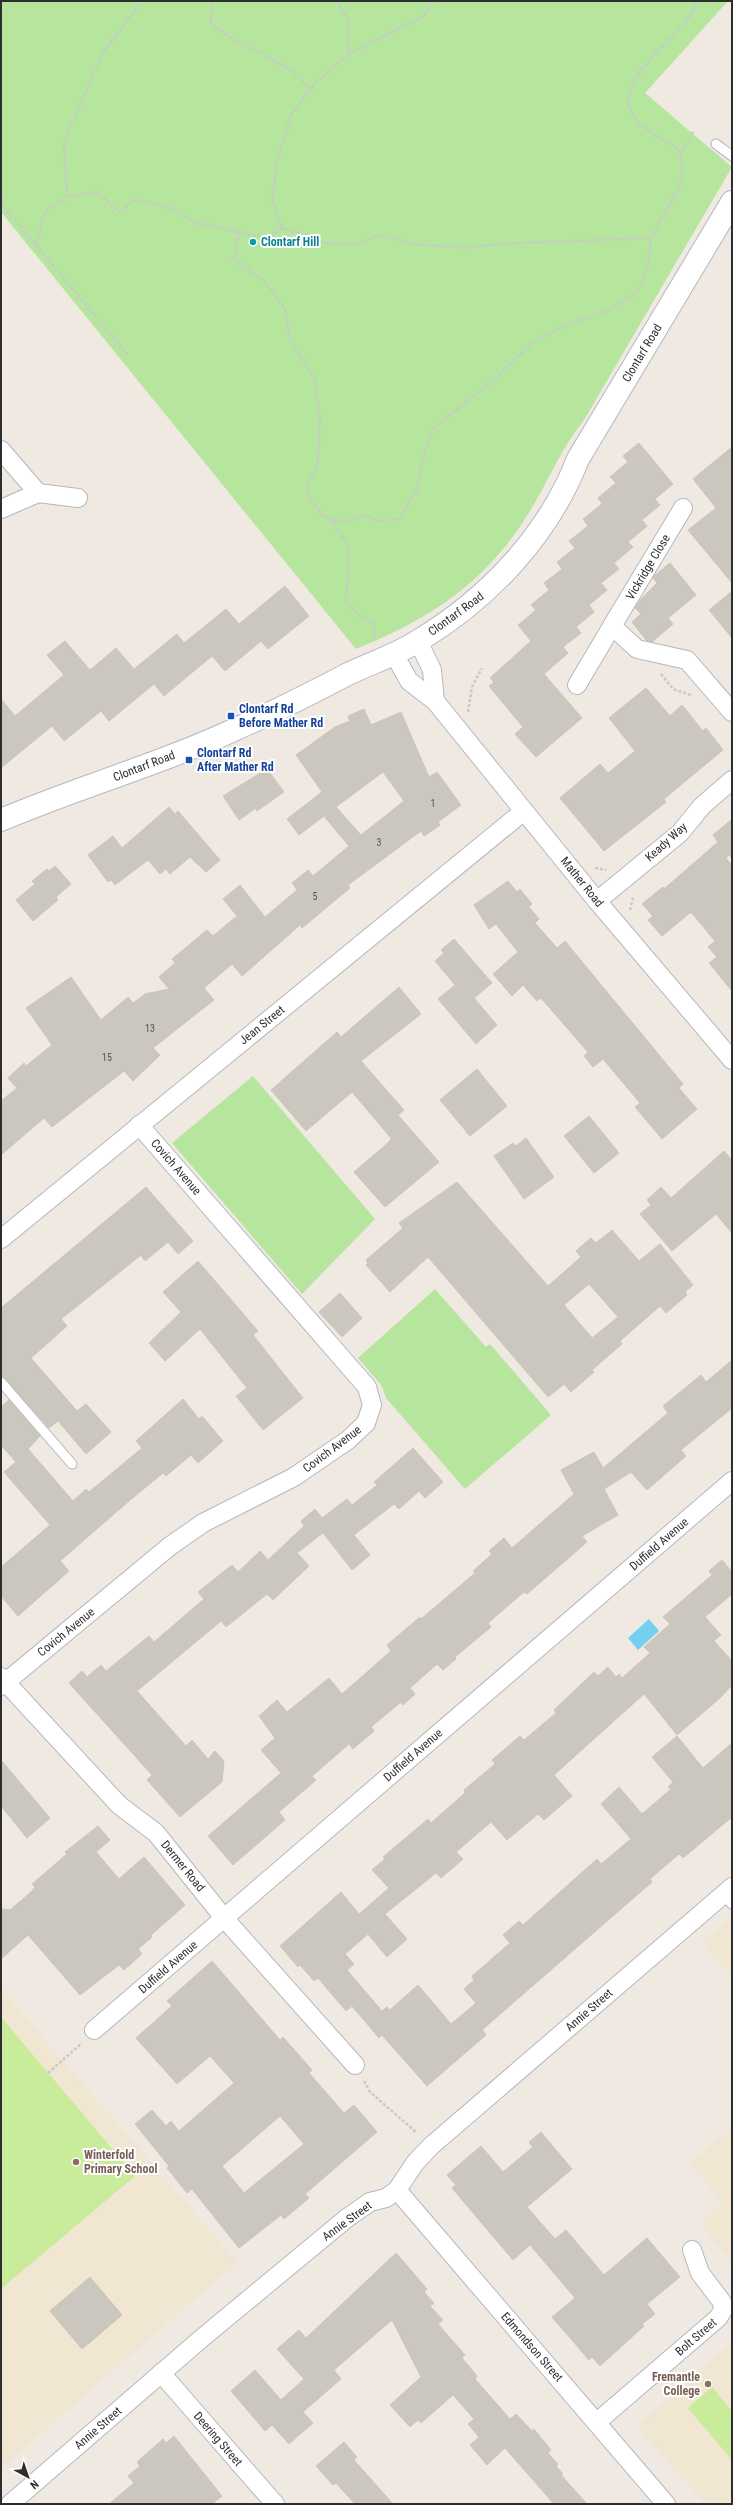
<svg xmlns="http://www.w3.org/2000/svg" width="733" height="2505" viewBox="0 0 733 2505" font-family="'Roboto Condensed',sans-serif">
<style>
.education{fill:#f0e6d1}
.green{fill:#b6e59e}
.pitch{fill:#c9ec9a}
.water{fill:#75cff0}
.building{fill:#cbc7bf;stroke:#cbc5ba;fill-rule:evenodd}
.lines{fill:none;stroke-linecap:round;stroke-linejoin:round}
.lane-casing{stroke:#b4b7c1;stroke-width:11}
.street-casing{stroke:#b4b7c1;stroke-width:20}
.secondary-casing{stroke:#b4b7c1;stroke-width:24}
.path{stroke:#c9c9c9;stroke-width:2.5;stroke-dasharray:3 2;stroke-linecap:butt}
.lane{stroke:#fff;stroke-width:9}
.street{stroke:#fff;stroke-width:18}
.secondary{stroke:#fff;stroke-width:22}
.culture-dot{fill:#0f9aa8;stroke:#fff;stroke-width:1.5}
.transit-dot{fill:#1a4fb4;stroke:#fff;stroke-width:1.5}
.education-dot{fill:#8d6e63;stroke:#fff;stroke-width:1.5}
.labels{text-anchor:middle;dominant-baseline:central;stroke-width:4;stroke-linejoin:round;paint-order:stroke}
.number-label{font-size:10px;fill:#555452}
.culture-label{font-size:12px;font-weight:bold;fill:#0d838f;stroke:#fff;text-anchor:start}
.street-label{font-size:12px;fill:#2e2e2e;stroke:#fff}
.transit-label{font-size:12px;font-weight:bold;fill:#164399;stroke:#fff;text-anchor:start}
.education-label{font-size:12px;font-weight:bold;fill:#785e54;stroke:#fff;text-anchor:start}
</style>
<rect width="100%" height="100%" fill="#efe9e1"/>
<g class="education">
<path d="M732 1917V1977L702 1943Z"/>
<path d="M1 1989 237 2262 1 2468Z"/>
<path d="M732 2128V2261L700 2224 723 2204 690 2163Z"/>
<path d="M732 2343V2504H705L637 2426Z"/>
</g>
<g class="green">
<path d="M1 1H728L645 93 732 167 584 420C559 451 545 489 523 522 480 587 427 620 356 649L1 212Z"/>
<path d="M253 1076 375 1219 302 1294 172 1143Z"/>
<path d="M435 1289 486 1347 490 1344 551 1415 465 1489 386 1398 382 1386 358 1358Z"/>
</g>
<g class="pitch">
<path d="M1 2017 135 2176 2 2288H1Z"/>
<path d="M712 2387 732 2411V2460L688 2408Z"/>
</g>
<path class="water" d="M649 1619 659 1631 638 1650 628 1638Z"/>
<g class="building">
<path d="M639 443 673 484 655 499 660 505 642 520 647 526 628 542 633 547 614 563 619 569 601 583 607 590 589 605 594 612 576 627 581 633 563 647 568 653 544 674 582 718 536 757 515 734 523 727 489 686 494 682 490 678 531 641 518 625 536 610 531 605 549 590 544 583 562 569 557 562 575 548 569 541 588 526 583 519 602 504 598 498 616 483 610 477 628 462 623 456Z"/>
<path d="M732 447V583L688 530 716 508 693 479Z"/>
<path d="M670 563 696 595 668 618 673 624 652 642 647 641 632 622 641 614 635 608 641 599 657 583 653 578 654 576Z"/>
<path d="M285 586 309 616 268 649 261 641 225 671 212 656 164 696 154 684 109 721 101 711 64 741 52 726 1 768V699L15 716 64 675 47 655 65 641 90 670 116 648 134 669 177 634 184 643 226 609 239 624Z"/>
<path d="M732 591V638L709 610Z"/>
<path d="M646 688 670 716 682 705 703 731 706 728 723 750 664 799 666 802 604 851 560 798 600 764 608 773 635 751 609 718Z"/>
<path d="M364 709 371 725 401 712 429 777 437 772 461 805 438 822 440 825 433 830 424 836 421 831 348 885 350 888 302 928 300 925 242 976 232 964 204 988 214 1000 153 1048 160 1055 133 1081 124 1071 52 1127 44 1118 1 1155V1101L17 1088 8 1078 24 1063 26 1066 52 1045 26 1008 71 977 101 1020 128 997 133 1003 145 994 169 989 159 977 175 963 172 959 207 930 213 936 237 916 223 899 240 885 265 917 297 890 292 883 308 870 313 876 349 846 324 816 299 835 287 819 322 792 296 755 335 727 350 721 348 716ZM383 772 404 801 361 835 336 807Z"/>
<path d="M267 769 284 792 257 811 256 808 239 820 223 796Z"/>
<path d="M169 807 175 814 178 811 220 860 206 872 190 857 170 874 166 869 160 874 148 860 115 885 111 880 108 882 88 855 113 836 122 848Z"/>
<path d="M732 819V858L729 855 726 858 732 866V991L709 963 717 957 708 947 715 941 691 912 662 936 648 920 653 916 642 904 663 887 664 889 718 842 713 835Z"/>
<path d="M55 866 71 884 56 897 58 900 33 921 16 900 35 884 32 881 47 869 49 871Z"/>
<path d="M508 881 517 892 520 889 532 904 529 907 539 919 535 923 557 948 565 941 683 1084 679 1088 697 1109 662 1139 635 1107 640 1103 603 1059 593 1067 584 1056 588 1052 541 998 537 1001 523 985 512 996 493 974 518 952 496 924 489 929 474 905Z"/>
<path d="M454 939 492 983 474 998 497 1025 476 1044 438 999 455 985 435 961 444 953 441 950Z"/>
<path d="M399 987 421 1014 361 1061 404 1110 398 1115 439 1162 385 1207 354 1172 390 1141 391 1138 352 1092 306 1131 271 1090 337 1032 341 1037Z"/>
<path d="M477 1069 507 1106 470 1136 440 1100Z"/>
<path d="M589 1116 619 1153 594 1173 564 1136Z"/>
<path d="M526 1138 554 1177 524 1199 494 1156 513 1143 516 1146Z"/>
<path d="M724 1151 732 1160V1233L716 1214 672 1251 640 1214 651 1205 647 1200 661 1187 671 1198Z"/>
<path d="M457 1182 548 1286 581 1257 576 1251 591 1238 596 1243 612 1230 639 1261 660 1244 693 1285 685 1292 687 1295 666 1313 660 1306 620 1341 622 1344 592 1370 594 1372 571 1392 564 1384 548 1397 428 1257 390 1292 366 1265 368 1263 366 1260 403 1228 399 1223ZM589 1284 618 1317 592 1338 564 1305Z"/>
<path d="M146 1187 193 1241 178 1254 168 1242 145 1261 141 1255 61 1319 67 1326 31 1358 77 1411 86 1404 111 1432 86 1454 58 1421 49 1428 1 1374V1308Z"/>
<path d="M198 1261 258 1331 253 1335 303 1398 263 1430 236 1396 247 1388 200 1329 165 1361 149 1343 181 1312 163 1292Z"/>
<path d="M340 1293 362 1318 342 1337 319 1312Z"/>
<path d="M732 1360V1408L681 1450 686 1456 647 1490 631 1472 604 1489 618 1515 582 1536 587 1542 527 1594 524 1592 488 1623 491 1627 455 1657 456 1659 443 1670 437 1664 410 1688 415 1694 403 1705 401 1702 371 1727 374 1731 353 1749 349 1744 312 1776 316 1780 279 1812 285 1820 233 1865 208 1836 281 1773 261 1750 275 1738 259 1716 277 1700 287 1712 329 1678 342 1694 391 1651 387 1645 420 1617 421 1619 475 1573 473 1571 492 1554 489 1551 504 1538 512 1548 574 1494 561 1470 594 1452 603 1468 668 1413 663 1406 701 1375 706 1382Z"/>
<path d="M183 1399 199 1419 202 1416 223 1441 198 1463 191 1455 166 1476 163 1473 129 1501 60 1561 69 1571 18 1616 1 1596V1567L50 1525 4 1472 16 1462 1 1445V1407L9 1400 40 1436 28 1449 73 1501 86 1489 89 1492 142 1448 136 1441Z"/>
<path d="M413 1448 443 1482 425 1498 419 1491 399 1509 394 1504 354 1535 370 1555 352 1570 323 1533 297 1553 309 1566 273 1600 267 1594 226 1627 221 1621 137 1691 186 1746 192 1740 208 1759 215 1751 224 1761 222 1782 180 1817 147 1780 152 1775 69 1683 82 1671 87 1677 101 1665 106 1671 149 1636 154 1642 204 1599 198 1592 232 1565 238 1572 260 1551 268 1560 304 1526 301 1521 315 1509 322 1518 347 1499 352 1505 377 1485 374 1482Z"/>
<path d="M722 1560 732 1572V1594L705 1617 721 1635 714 1641 732 1661V1685L720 1698 677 1735 644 1694 554 1775 572 1796 544 1820 538 1814 507 1840 491 1822 456 1852 463 1859 441 1878 436 1873 385 1914 407 1939 387 1957 368 1934 345 1954 354 1964 347 1970 382 2011 387 2007 390 2010 418 1985 451 2024 476 2003 464 1989 474 1980 472 1976 510 1943 503 1935 519 1921 523 1925 597 1859 601 1864 631 1839 601 1804 619 1787 642 1814 671 1789 668 1787 673 1782 652 1757 677 1736 703 1768 732 1743V1817L683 1858 679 1854 650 1879 652 1882 482 2030 486 2035 427 2086 382 2035 379 2038 352 2006 346 2011 318 1978 314 1981 300 1965 298 1967 280 1946 341 1892 359 1914 389 1888 372 1870 385 1859 383 1857 428 1819 431 1823 465 1793 464 1790 495 1764 492 1760 520 1736 524 1740 556 1713 554 1710 594 1672 598 1676 608 1667 616 1677 619 1674 622 1678 650 1653 644 1647 670 1624 663 1617 712 1575 709 1571Z"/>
<path d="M1 1760 50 1818 27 1838 1 1806Z"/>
<path d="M98 1826 110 1840 96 1852 119 1879 144 1857 185 1905 151 1935 152 1937 138 1949 142 1954 124 1970 119 1965 80 1995 28 1935 1 1959V1909L10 1910 30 1893 35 1887 32 1884 67 1854 65 1852Z"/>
<path d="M212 1961 280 2040 283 2037 312 2070 309 2073 344 2113 354 2105 377 2132 305 2194 309 2198 284 2219 281 2215 239 2248 192 2189 187 2193 167 2168 169 2166 135 2124 152 2110 166 2126 171 2121 179 2131 234 2083 210 2056 177 2084 136 2038 172 2006 167 2001ZM280 2116 304 2144 244 2193 222 2166Z"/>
<path d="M541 2132 572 2169 527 2207 555 2239 566 2230 604 2275 647 2238 680 2277 647 2304 655 2314 642 2324 644 2326 600 2366 592 2357 589 2360 552 2317 575 2298 530 2245 513 2260 452 2188 456 2185 447 2175 481 2146 503 2172 533 2147 529 2142Z"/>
<path d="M396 2253 427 2289 424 2292 434 2303 430 2306 443 2320 438 2324 465 2355 462 2358 477 2376 475 2379 510 2419 516 2414 532 2431 534 2429 551 2450 548 2453 558 2464 556 2466 563 2474 561 2475 587 2504H554L505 2448 487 2465 470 2445 479 2437 468 2424 474 2419 453 2395 421 2423 418 2420 410 2427 390 2405 421 2377 392 2320 334 2370 341 2379 303 2412 313 2423 289 2444 272 2425 265 2431 231 2391 255 2370 281 2400 304 2379 277 2349 299 2330 306 2338Z"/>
<path d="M90 2277 122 2315 82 2349 50 2311Z"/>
<path d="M174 2436 222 2496 212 2504H109L134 2483 128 2476 140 2466 137 2462 163 2439 166 2443Z"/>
<path d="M344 2442 357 2457 354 2460 393 2504H355L336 2483 333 2485 316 2466Z"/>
</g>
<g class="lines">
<defs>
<g id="lane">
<path d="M716 144 732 156"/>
<path d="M1 1382 72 1464"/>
<path d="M723 1895 732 1904"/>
</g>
<g id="street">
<path d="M1 450 38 493"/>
<path d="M683 508 612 626 637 649 687 660 732 712"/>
<path d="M1 509 38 493 78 498"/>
<path d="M418 641 432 670 435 701"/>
<path d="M394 654 409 681 435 701 597 901 732 1060"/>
<path d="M577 685 612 626"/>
<path d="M597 901 680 833 702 806 732 780"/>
<path d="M1 1239 524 811"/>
<path d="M1 1677 119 1805 156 1833 224 1918 355 2065"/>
<path d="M1 1686 170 1546 203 1523 294 1477 348 1440 366 1423 372 1405 367 1387 139 1125"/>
<path d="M94 2030 732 1481"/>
<path d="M397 2190 666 2504"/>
<path d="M161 2373 275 2504"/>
<path d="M597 2422 718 2318 723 2310 722 2302 700 2273 692 2250"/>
<path d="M10 2504 202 2338 347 2218 370 2202 386 2198 397 2190 415 2163 431 2146 732 1887"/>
</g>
<path id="secondary" d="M1 820C55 797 111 779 166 758 228 735 289 705 348 674 371 663 396 655 418 641 488 599 548 536 578 459L732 202"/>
</defs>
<use href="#lane" class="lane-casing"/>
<use href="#street" class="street-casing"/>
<use href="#secondary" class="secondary-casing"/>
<g class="path">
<path d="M211 1V24L238 42 263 54 291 70 311 89"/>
<path d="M337 1 348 20 349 54"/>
<path d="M436 1 423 16 349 54 318 80 291 115 278 156 272 198 282 228 326 243 356 244 378 235 420 245 467 247 519 243 651 238 682 182 681 152 693 132"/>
<path d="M681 152C669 143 642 128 634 117 607 77 689 35 697 1"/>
<path d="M67 197 64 141 104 51 142 1"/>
<path d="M1 203 127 354"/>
<path d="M282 228 268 238 240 233 233 258 267 284 285 310 290 339 315 379 320 421 318 457 316 471 307 482 308 497 323 516 341 522 365 516 380 521 399 519 417 489 423 457 433 428 495 379 532 343 569 324 610 310 637 292 648 267 651 238"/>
<path d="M36 245 45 212 67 197 97 192 121 213 133 200C157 202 177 208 195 224L212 225 240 233"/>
<path d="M331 519 346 542 349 555 346 601 353 610 373 624 375 635 373 640"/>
<path d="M661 674 673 689 691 695"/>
<path d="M468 712 472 687 482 668"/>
<path d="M595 868 606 870"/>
<path d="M630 910 633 898"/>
<path d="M48 2073 82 2043"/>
<path d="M364 2081 370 2092 417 2133"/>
</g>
<use href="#lane" class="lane"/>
<use href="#street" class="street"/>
<use href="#secondary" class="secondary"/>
</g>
<circle class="culture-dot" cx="253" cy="242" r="4"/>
<g class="transit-dot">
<rect x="227" y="712" width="8" height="8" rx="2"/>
<rect x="185" y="756" width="8" height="8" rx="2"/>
</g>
<g class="education-dot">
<circle cx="76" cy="2162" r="4"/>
<circle cx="708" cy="2384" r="4"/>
</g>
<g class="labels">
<g class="number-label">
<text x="433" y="803">1</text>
<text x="379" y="842">3</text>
<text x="315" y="896">5</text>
<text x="150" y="1028">13</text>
<text x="107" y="1057">15</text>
</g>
<g class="culture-label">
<text x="261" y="242">Clontarf Hill</text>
</g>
<g class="street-label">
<text transform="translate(642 353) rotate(-59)">Clontarf Road</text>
<text transform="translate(648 567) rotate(-59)">Vickridge Close</text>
<text transform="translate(456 614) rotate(-36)">Clontarf Road</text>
<text transform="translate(144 766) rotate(-21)">Clontarf Road</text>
<text transform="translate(666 842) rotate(-42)">Keady Way</text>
<text transform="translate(582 882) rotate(51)">Mather Road</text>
<text transform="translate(262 1025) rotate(-39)">Jean Street</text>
<text transform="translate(176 1167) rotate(49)">Covich Avenue</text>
<text transform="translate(332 1449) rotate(-37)">Covich Avenue</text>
<text transform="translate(659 1544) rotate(-41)">Duffield Avenue</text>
<text transform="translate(66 1632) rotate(-39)">Covich Avenue</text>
<text transform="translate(413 1755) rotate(-41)">Duffield Avenue</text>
<text transform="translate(183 1866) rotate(51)">Dermer Road</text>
<text transform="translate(168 1967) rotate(-41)">Duffield Avenue</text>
<text transform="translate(589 2010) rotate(-41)">Annie Street</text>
<text transform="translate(347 2221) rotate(-36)">Annie Street</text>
<text transform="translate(696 2337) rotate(-41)">Bolt Street</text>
<text transform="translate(532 2347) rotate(49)">Edmondson Street</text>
<text transform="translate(98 2428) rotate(-41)">Annie Street</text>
<text transform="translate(218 2439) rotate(49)">Deering Street</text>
</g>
<g class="transit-label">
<text x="239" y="709">Clontarf Rd<tspan x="239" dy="14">Before Mather Rd</tspan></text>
<text x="197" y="753">Clontarf Rd<tspan x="197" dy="14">After Mather Rd</tspan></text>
</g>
<g class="education-label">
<text x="84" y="2155">Winterfold<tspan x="84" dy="14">Primary School</tspan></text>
<text x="700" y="2377" text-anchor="end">Fremantle<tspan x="700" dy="14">College</tspan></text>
</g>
</g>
<rect width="733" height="2505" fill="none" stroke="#2e2e2e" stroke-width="4"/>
<g transform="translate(28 2477) rotate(140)" stroke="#ffffff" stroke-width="3" paint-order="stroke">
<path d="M0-3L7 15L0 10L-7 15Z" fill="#2e2e2e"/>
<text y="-6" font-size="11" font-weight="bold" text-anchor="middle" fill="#2e2e2e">N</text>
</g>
</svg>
